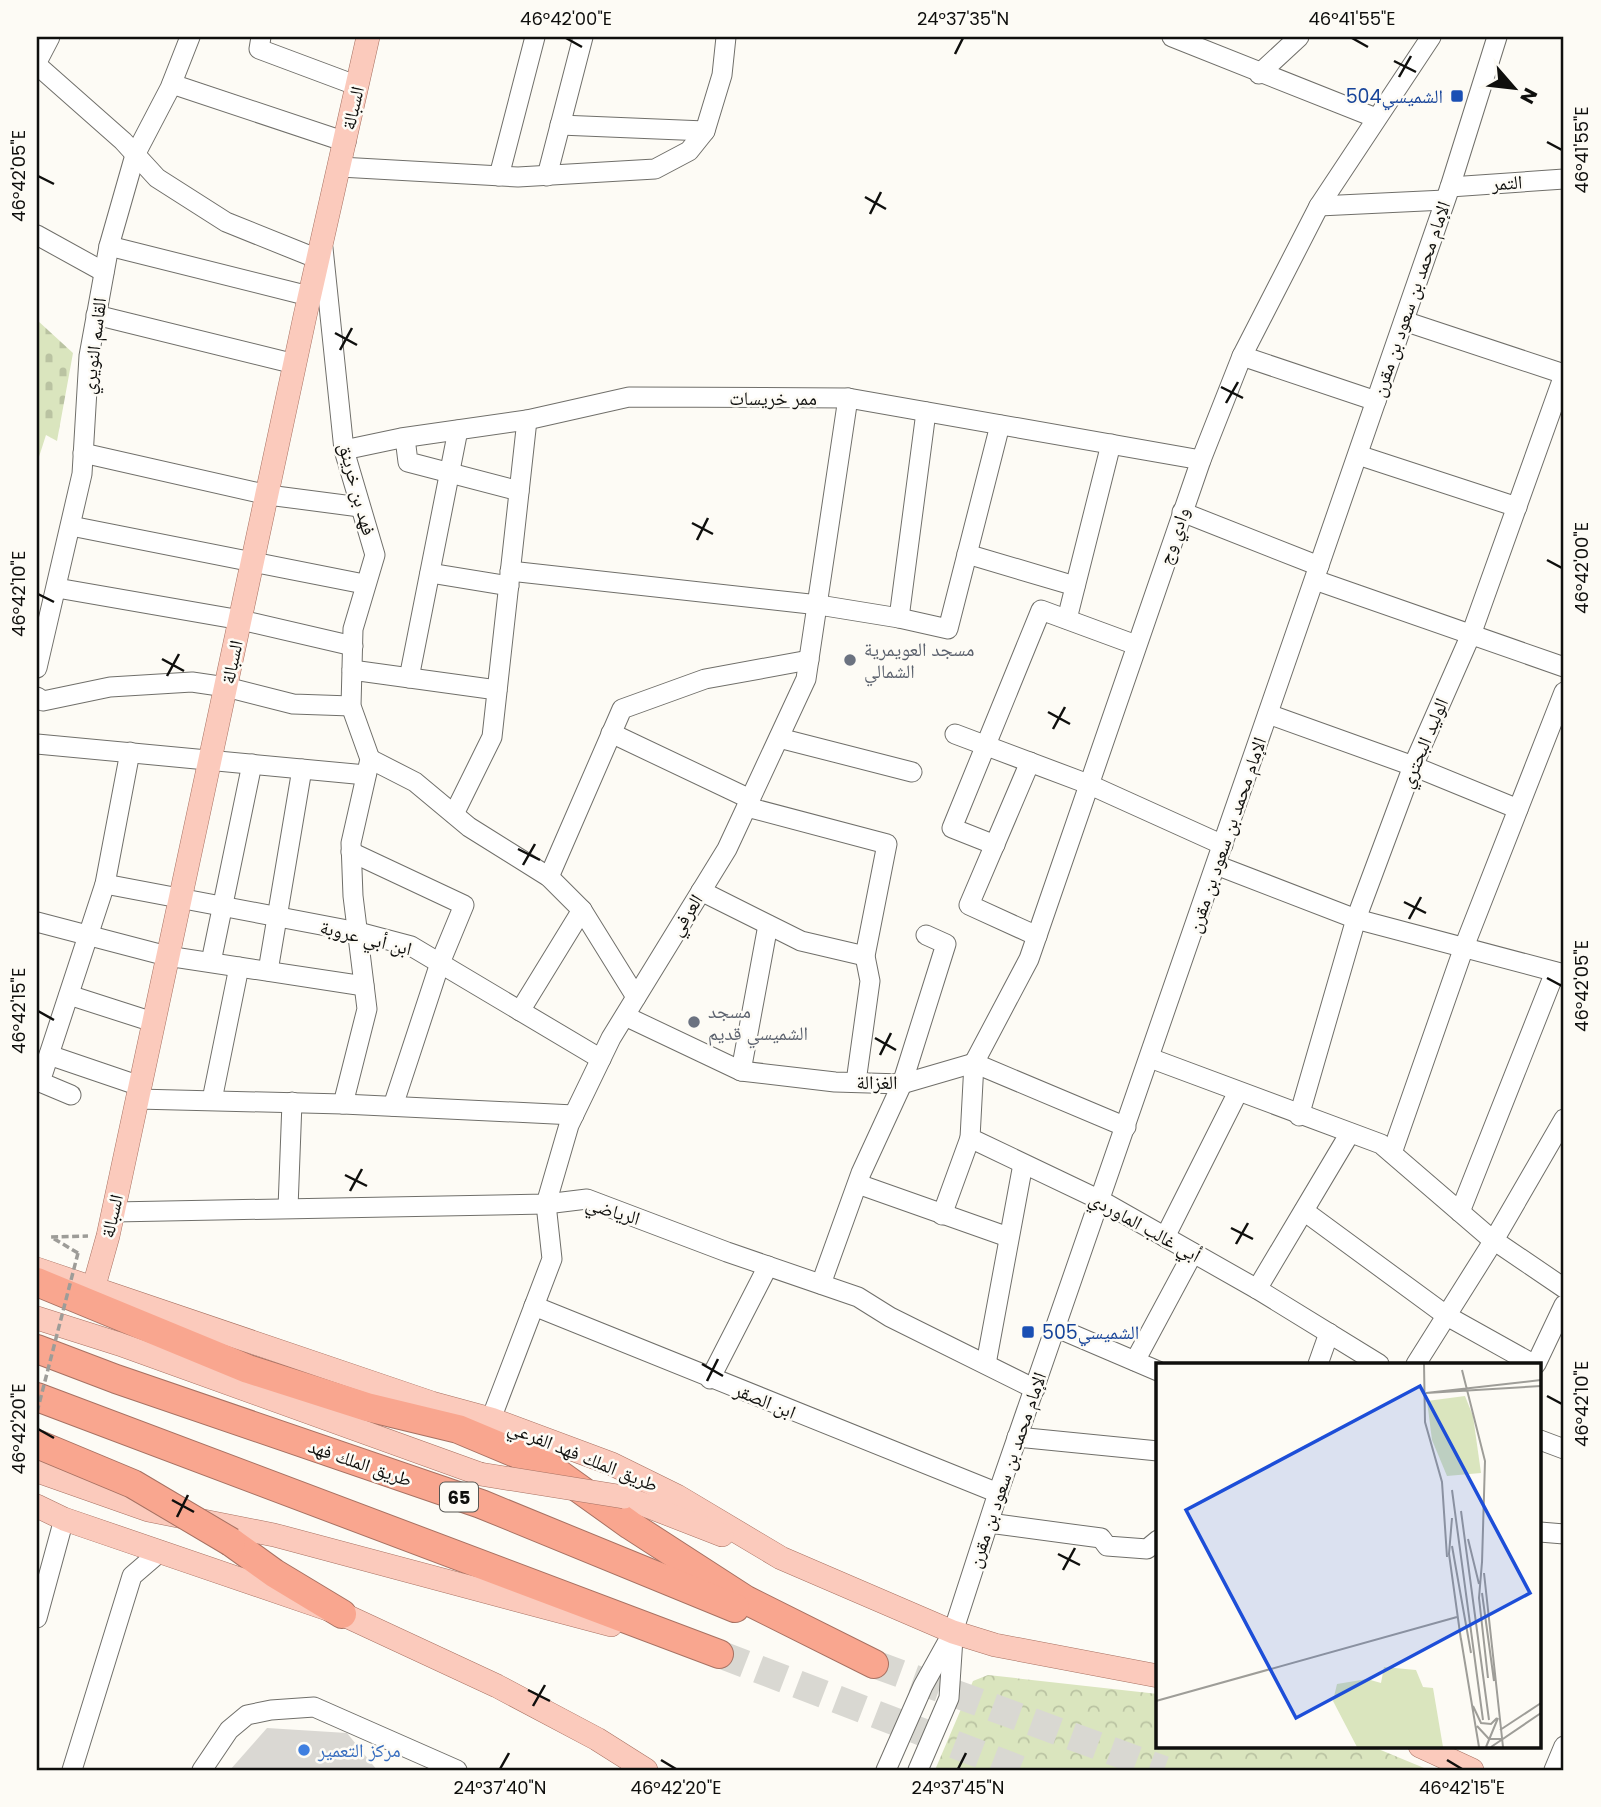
<svg xmlns="http://www.w3.org/2000/svg" width="1601" height="1807" viewBox="0 0 1601 1807" font-family="Poppins,'Noto Naskh Arabic',sans-serif">
<style>
.cemetery{fill:url(#cemetery-stones)}
.park{fill:url(#park-crowns)}
.building{fill:#dad8d3}
.lines{fill:none;stroke-linecap:round;stroke-linejoin:round}
.highway-tunnel{stroke:#d9d8d2;stroke-width:28;stroke-dasharray:28 14;stroke-linecap:butt}
.minor-casing{stroke:#706f6a;stroke-width:21}
.major-casing{stroke:#a77162;stroke-width:24}
.highway-casing{stroke:#a77162;stroke-width:30}
.path{stroke:#9d9c98;stroke-width:3.5;stroke-dasharray:7 3.5;stroke-linecap:butt}
.minor{stroke:#fff;stroke-width:19}
.major{stroke:#fbcabc;stroke-width:23}
.highway{stroke:#f9a68f;stroke-width:28}
.major-bridge-casing{stroke:#a77162;stroke-width:24;stroke-linecap:butt}
.highway-bridge-casing{stroke:#a77162;stroke-width:30;stroke-linecap:butt}
.path-bridge{stroke:#9d9c98;stroke-width:3.5;stroke-dasharray:7 3.5;stroke-linecap:butt}
.major-bridge{stroke:#fbcabc;stroke-width:23}
.highway-bridge{stroke:#f9a68f;stroke-width:28}
.ticks{fill:none;stroke:#0f0f0d;stroke-width:2.5}
.transit-dot{fill:#1a4fb4;stroke:#fdfbf5;stroke-width:2.5}
.worship-dot{fill:#6b7280;stroke:#fdfbf5;stroke-width:2.5}
.shop-dot{fill:#3f7fe0;stroke:#fdfbf5;stroke-width:2.5}
.labels{text-anchor:middle;dominant-baseline:central;stroke-width:5;stroke-linejoin:round;paint-order:stroke}
.shield{fill:#fdfbf5;stroke:#565653;stroke-width:2}
.shield-label{font-size:18px;font-weight:bold;fill:#0f0f0d}
.transit-label{font-size:19px;fill:#164399;stroke:#fdfbf5;text-anchor:end}
.street-label{font-size:19px;fill:#0f0f0d;stroke:#fdfbf5}
.worship-label{font-size:19px;fill:#5b616d;stroke:#fdfbf5;text-anchor:start}
.shop-label{font-size:19px;fill:#366cbe;stroke:#fdfbf5;text-anchor:start}
.inset-road{fill:none;stroke:#9e9d98;stroke-width:2}
.view{fill:#1d4ed8;fill-opacity:0.15;stroke:#1d4ed8;stroke-width:3.5}
.inset-edge{fill:none;stroke:#0f0f0d;stroke-width:3.5}
.neatline{fill:none;stroke:#0f0f0d;stroke-width:2.5}
.ticks-label{font-size:18px;text-anchor:middle;fill:#0f0f0d}
</style>
<defs>
<pattern id="cemetery-stones" width="16" height="16" patternUnits="userSpaceOnUse" patternTransform="scale(1.75)"><rect width="16" height="16" fill="#dae5be"/><path d="M2 7V4a2 2 0 0 1 4 0v3zM10 15v-3a2 2 0 0 1 4 0v3z" fill="#bac3a2"/></pattern>
<pattern id="park-crowns" width="20" height="18" patternUnits="userSpaceOnUse" patternTransform="scale(1.75)"><rect width="20" height="18" fill="#dae5be"/><path d="M2 6a3 3 0 1 1 6 0M12 15a3 3 0 1 1 6 0" fill="none" stroke="#bac3a2"/></pattern>
</defs>
<rect width="100%" height="100%" fill="#fdfbf5"/>
<path class="cemetery" d="M37 320 73 353 57 441 46 435 37 463Z"/>
<path class="park" d="M988 1675 1158 1694V1746H1371L1429 1770H935L973 1681Z"/>
<path class="building" d="M267 1728 347 1733 377 1770H230Z"/>
<g class="lines">
<g class="highway-tunnel">
<path d="M719 1654 1021 1770"/>
<path d="M874 1664 1164 1770"/>
</g>
<defs>
<g id="minor">
<path d="M261 37 259 49 358 86"/>
<path d="M1172 37 1376 118"/>
<path d="M37 62 50 37"/>
<path d="M37 65 123 141 157 178 226 222 318 259"/>
<path d="M1259 74 1299 37"/>
<path d="M172 84 346 142"/>
<path d="M560 125 705 131"/>
<path d="M340 167 518 177 655 169 689 151 705 131 722 75 726 37"/>
<path d="M499 176 535 37"/>
<path d="M547 176 583 37"/>
<path d="M1450 187 1564 179"/>
<path d="M1319 206 1445 200"/>
<path d="M37 235 104 272"/>
<path d="M109 246 309 296"/>
<path d="M323 248 344 450 375 555 353 629 351 706 370 759 351 843 353 896 367 1009 343 1104"/>
<path d="M96 315 295 364"/>
<path d="M1404 321 1564 374"/>
<path d="M1242 356 1376 401"/>
<path d="M405 438 408 462 519 491"/>
<path d="M344 450 401 438 527 420 629 397 848 398 1201 460"/>
<path d="M83 453 268 495 360 507"/>
<path d="M1358 455 1517 507"/>
<path d="M1182 512 1319 566"/>
<path d="M71 526 364 584"/>
<path d="M967 554 1075 586"/>
<path d="M510 571 819 605 899 618 926 412"/>
<path d="M430 573 509 586"/>
<path d="M1315 580 1564 667"/>
<path d="M57 588 241 620 353 646"/>
<path d="M899 618 948 629 1000 425"/>
<path d="M1067 619 1111 444"/>
<path d="M37 668 82 474 89 356 109 246 135 155 170 88 190 37"/>
<path d="M352 670 497 690"/>
<path d="M409 678 458 430"/>
<path d="M37 697 43 701 110 687 192 682 226 687 293 704 351 706"/>
<path d="M1268 714 1413 766 1518 809"/>
<path d="M611 733 750 799"/>
<path d="M955 734 1088 784 1223 845"/>
<path d="M779 738 912 772"/>
<path d="M37 744 366 775"/>
<path d="M370 759 415 782 469 827 549 877 582 910 636 997"/>
<path d="M1030 762 969 905 1037 936"/>
<path d="M747 807 887 844 865 956 870 981 856 1082"/>
<path d="M454 814 492 737 527 420"/>
<path d="M995 845 952 828 1041 610 1136 645"/>
<path d="M351 852 464 905 440 963 393 1106"/>
<path d="M1216 865 1356 919 1564 974"/>
<path d="M549 877 622 709 705 679 809 660"/>
<path d="M105 884 358 932 411 946 601 1059"/>
<path d="M701 891 801 941 865 956"/>
<path d="M37 922 167 956 364 986"/>
<path d="M211 962 252 764"/>
<path d="M268 971 302 769"/>
<path d="M69 995 153 1022"/>
<path d="M520 1011 582 910"/>
<path d="M625 1016 741 1071 835 1082 902 1084 974 1063 1126 1127"/>
<path d="M49 1055 140 1086"/>
<path d="M1150 1058 1381 1144 1489 1237 1564 1288"/>
<path d="M741 1071 768 925"/>
<path d="M71 1095 40 1082 105 884 130 752"/>
<path d="M137 1099 343 1104 574 1115"/>
<path d="M212 1100 239 967"/>
<path d="M1299 1116 1356 919 1413 766 1472 632 1564 375"/>
<path d="M1392 1153 1464 947 1564 692"/>
<path d="M858 1184 1008 1237"/>
<path d="M288 1208 292 1102"/>
<path d="M1304 1211 1447 1316 1533 1364"/>
<path d="M114 1212 546 1204 587 1199 727 1252 858 1297 890 1317 1035 1389"/>
<path d="M1460 1212 1555 972"/>
<path d="M942 1215 970 1138"/>
<path d="M1165 1237 1238 1092"/>
<path d="M821 1284 861 1173 902 1084 946 944 926 935"/>
<path d="M1257 1289 1350 1133"/>
<path d="M534 1306 998 1493"/>
<path d="M1055 1327 1158 1371"/>
<path d="M1135 1361 1193 1253"/>
<path d="M986 1364 1023 1164"/>
<path d="M1318 1364 1329 1333"/>
<path d="M1379 1364 1257 1289 1100 1200 970 1138 974 1063 1029 959 1201 460 1242 356 1319 206 1431 37"/>
<path d="M1416 1364 1494 1240 1564 1119"/>
<path d="M1536 1364 1564 1305"/>
<path d="M710 1379 768 1266"/>
<path d="M491 1419 552 1259 546 1204 569 1125 611 1038 727 849 806 679 848 398"/>
<path d="M1017 1437 1158 1451"/>
<path d="M1540 1440 1564 1449"/>
<path d="M989 1523 1101 1538 1107 1546 1147 1549 1158 1540"/>
<path d="M1540 1532 1564 1534"/>
<path d="M37 1618 64 1519"/>
<path d="M72 1770 132 1576 161 1551"/>
<path d="M202 1770 229 1730 247 1715 271 1710 314 1707 457 1770"/>
<path d="M886 1770 923 1686 953 1632 998 1493 1450 187 1497 37"/>
<path d="M918 1770 949 1698 953 1638"/>
<path d="M1554 1770 1564 1746"/>
</g>
<g id="major">
<path d="M37 1269 432 1403 491 1419 612 1464 677 1496 781 1558 953 1632 995 1645 1158 1676"/>
<path d="M94 1286 108 1236 305 316 368 37"/>
<path d="M37 1318 119 1344 480 1474"/>
<path d="M37 1471 148 1510 274 1535 611 1625"/>
<path d="M624 1497 722 1535"/>
<path d="M37 1506 64 1519 342 1614 497 1686 597 1739 646 1770"/>
<path d="M1420 1746 1472 1770"/>
</g>
<g id="highway">
<path d="M37 1282 248 1369 367 1407 458 1429 549 1467 630 1525 746 1600 874 1664"/>
<path d="M37 1349 116 1379 481 1504 735 1608"/>
<path d="M37 1397 719 1654"/>
<path d="M231 1542 274 1573 342 1614"/>
</g>
</defs>
<use href="#minor" class="minor-casing"/>
<use href="#major" class="major-casing"/>
<use href="#highway" class="highway-casing"/>
<path class="path" d="M78 1253 51 1237 88 1236"/>
<use href="#minor" class="minor"/>
<use href="#major" class="major"/>
<use href="#highway" class="highway"/>
<defs>
<path id="major-bridge" d="M480 1474 624 1497"/>
<path id="highway-bridge" d="M37 1444 133 1484 231 1542"/>
</defs>
<use href="#major-bridge" class="major-bridge-casing"/>
<use href="#highway-bridge" class="highway-bridge-casing"/>
<path class="path-bridge" d="M37 1412 78 1253"/>
<use href="#major-bridge" class="major-bridge"/>
<use href="#highway-bridge" class="highway-bridge"/>
</g>
<path class="ticks" d="M566 38 582 47M1352 38 1368 47M955 54 963 38M1394 61 1416 72M1399 77 1411 56M1547 142 1562 150M38 176 54 184M865 197 886 209M870 214 881 192M335 333 357 345M340 350 352 328M1221 387 1243 398M1226 403 1238 382M692 523 713 534M697 540 708 518M1547 560 1562 568M38 594 54 602M162 659 184 671M167 676 179 654M1048 712 1070 724M1053 729 1065 707M518 849 540 860M523 865 535 844M1404 902 1426 913M1409 919 1421 897M1547 978 1562 986M38 1011 54 1020M875 1038 896 1050M880 1055 891 1033M345 1175 367 1186M350 1191 362 1169M1231 1228 1253 1239M1236 1244 1248 1223M702 1364 723 1376M707 1381 718 1359M1547 1396 1562 1404M38 1429 54 1438M172 1500 194 1512M177 1517 188 1495M1058 1554 1080 1565M1063 1570 1075 1548M528 1690 550 1701M533 1706 545 1685M661 1760 676 1769M1447 1760 1462 1769M500 1769 509 1753M958 1769 966 1753"/>
<g class="transit-dot">
<rect x="1450" y="89" width="14" height="14" rx="3.5"/>
<rect x="1021" y="1325" width="14" height="14" rx="3.5"/>
</g>
<g class="worship-dot">
<circle cx="850" cy="660" r="7"/>
<circle cx="694" cy="1022" r="7"/>
</g>
<circle class="shop-dot" cx="304" cy="1750" r="7"/>
<g class="labels">
<rect class="shield" x="440" y="1482.5" width="38" height="29" rx="5"/>
<g class="shield-label">
<text x="459" y="1497">65</text>
</g>
<g class="transit-label">
<text x="1443" y="96">الشميسي504</text>
<text x="1042" y="1332" text-anchor="start">الشميسي505</text>
</g>
<g class="street-label">
<text transform="translate(353 108) rotate(-77)">السبالة</text>
<text transform="translate(1507 183) rotate(-4)">التمر</text>
<text transform="translate(1411 299) rotate(-71)">الإمام محمد بن سعود بن مقرن</text>
<text transform="translate(94 346) rotate(-83)">القاسم النويري</text>
<text x="773" y="398">ممر خريسات</text>
<text transform="translate(357 489) rotate(75)">فهد بن خرينق</text>
<text transform="translate(1174 536) rotate(-71)">وادي وج</text>
<text transform="translate(232 662) rotate(-78)">السبالة</text>
<text transform="translate(1424 743) rotate(-67)">الوليد البحتري</text>
<text transform="translate(1227 835) rotate(-71)">الإمام محمد بن سعود بن مقرن</text>
<text transform="translate(686 915) rotate(-58)">العرفي</text>
<text transform="translate(366 938) rotate(14)">ابن أبي عروبة</text>
<text x="877" y="1082">الغزالة</text>
<text transform="translate(613 1211) rotate(17)">الرياضي</text>
<text transform="translate(112 1216) rotate(-77)">السبالة</text>
<text transform="translate(1145 1227) rotate(29)">أبي غالب الماوردي</text>
<text transform="translate(765 1401) rotate(22)">ابن الصقر</text>
<text transform="translate(583 1456) rotate(22)">طريق الملك فهد الفرعي</text>
<text transform="translate(360 1463) rotate(19)">طريق الملك فهد</text>
<text transform="translate(1007 1470) rotate(-71)">الإمام محمد بن سعود بن مقرن</text>
</g>
<g class="worship-label">
<text x="864" y="649">مسجد العويمرية<tspan x="864" dy="22">الشمالي</tspan></text>
<text x="708" y="1011">مسجد<tspan x="708" dy="22">الشميسي قديم</tspan></text>
</g>
<g class="shop-label">
<text x="318" y="1750">مركز التعمير</text>
</g>
</g>
<g transform="translate(1156 1363)">
<rect width="385" height="385" fill="#fdfbf5"/>
<path d="M228 304 260 307 267 324 277 325 287 384H201L177 338 181 321 211 316 225 320Z" fill="#dae5be"/>
<path d="M309 33 317 53 325 110 291 113 276 77 271 38Z" fill="#dae5be"/>
<path class="inset-road" d="M268 1 269 59 286 119 291 194M306 7 329 98 326 200M270 30 385 17M270 30 385 23M296 127 327 357M305 148 333 357M296 155 293 191 305 277M312 176 323 221M296 183 315 290M326 199 323 235 332 315M328 210 347 384M326 230 338 318M305 276 323 384M0 338 301 254M317 343 325 360 335 361 341 355M321 363 333 376H346M344 367 385 340M330 384 342 355M335 384 385 350"/>
<path class="view" d="M264 23 374 230 140 355 30 147Z"/>
<rect width="385" height="385" class="inset-edge"/>
</g>
<rect width="1601" height="1807" fill="none" stroke="#fdfbf5" stroke-width="77"/>
<g transform="translate(1514 88) rotate(118)" stroke="#fdfbf5" stroke-width="5" paint-order="stroke">
<path d="M0-5L12 26L0 18L-12 26Z" fill="#0f0f0d"/>
<text y="-10" font-size="19" font-weight="bold" text-anchor="middle" fill="#0f0f0d">N</text>
</g>
<rect x="38" y="38" width="1524" height="1731" class="neatline"/>
<g class="ticks-label">
<text x="566" y="25">46°42'00"E</text>
<text x="963" y="25">24°37'35"N</text>
<text x="1352" y="25">46°41'55"E</text>
<text transform="translate(1582 150) rotate(-90)" y="6">46°41'55"E</text>
<text transform="translate(19 176) rotate(-90)" y="6">46°42'05"E</text>
<text transform="translate(1582 568) rotate(-90)" y="6">46°42'00"E</text>
<text transform="translate(19 594) rotate(-90)" y="6">46°42'10"E</text>
<text transform="translate(1582 986) rotate(-90)" y="6">46°42'05"E</text>
<text transform="translate(19 1011) rotate(-90)" y="6">46°42'15"E</text>
<text transform="translate(1582 1404) rotate(-90)" y="6">46°42'10"E</text>
<text transform="translate(19 1429) rotate(-90)" y="6">46°42'20"E</text>
<text x="500" y="1794">24°37'40"N</text>
<text x="676" y="1794">46°42'20"E</text>
<text x="958" y="1794">24°37'45"N</text>
<text x="1462" y="1794">46°42'15"E</text>
</g>
</svg>
